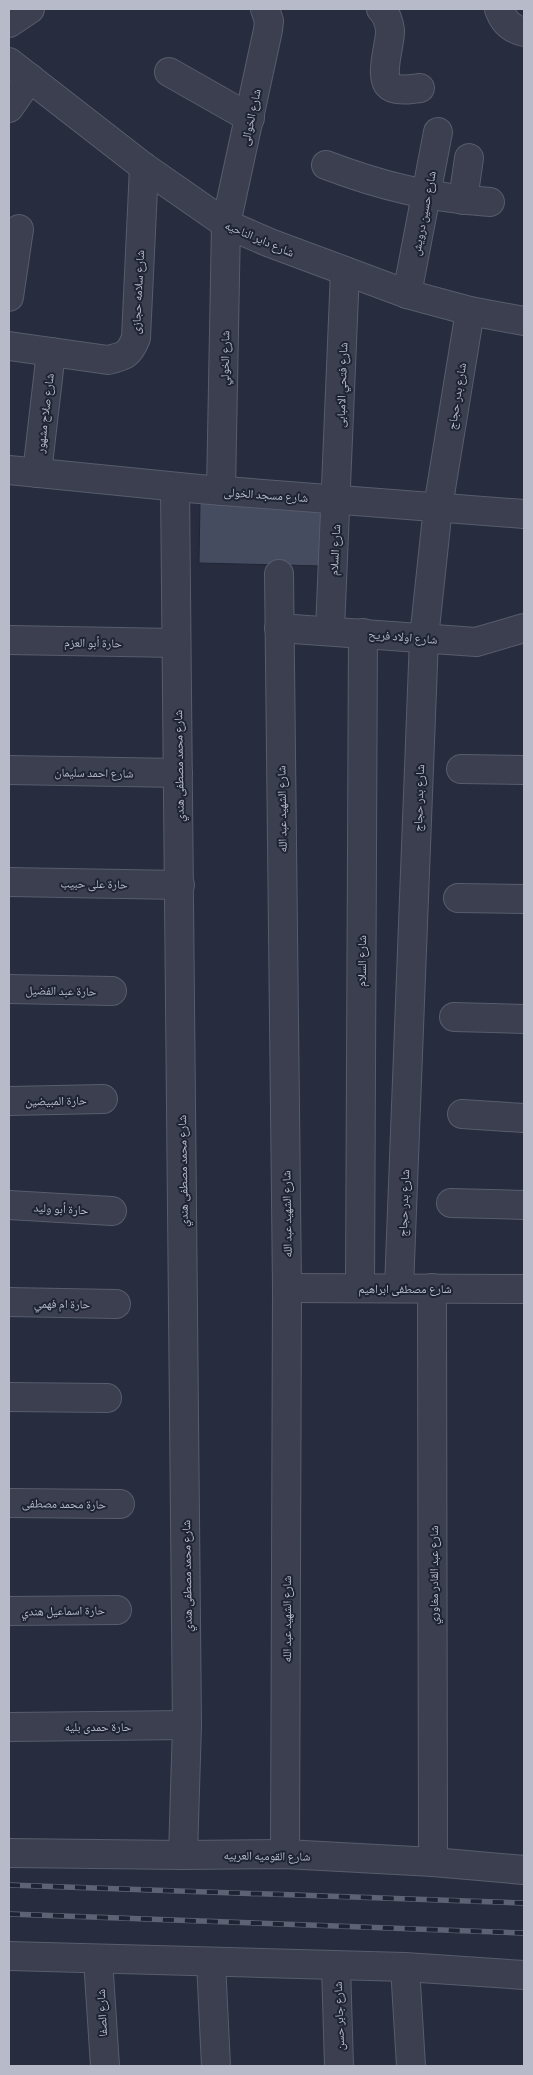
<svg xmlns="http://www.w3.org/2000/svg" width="533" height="2075" viewBox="0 0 533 2075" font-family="Barlow,'Noto Naskh Arabic',sans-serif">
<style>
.building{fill:#464c60;stroke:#212636}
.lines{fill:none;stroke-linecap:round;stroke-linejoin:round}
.minor-casing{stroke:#585d6c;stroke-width:30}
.minor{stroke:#3b3f4f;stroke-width:28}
.rail-casing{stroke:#5d6375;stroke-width:5.5}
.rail{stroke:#1f2434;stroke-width:4;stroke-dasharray:11;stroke-linecap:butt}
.labels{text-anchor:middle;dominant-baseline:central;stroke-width:4;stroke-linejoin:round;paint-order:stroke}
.street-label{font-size:12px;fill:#b7bbc9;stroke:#1f2434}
</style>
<rect width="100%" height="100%" fill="#272d3f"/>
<path class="building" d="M200 502 323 505 322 566 199 563Z"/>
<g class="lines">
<defs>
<g id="minor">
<path d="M381 9C386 14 389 22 390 30 391 44 376 82 393 88 401 91 412 89 420 88"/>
<path d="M499 9C503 21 511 29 524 32"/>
<path d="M9 23 30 9"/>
<path d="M9 62 144 167 226 224 270 243 407 294 470 311 524 321"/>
<path d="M169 72 250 118"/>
<path d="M9 108 30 78"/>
<path d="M326 165C381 186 431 198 490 202"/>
<path d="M463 200 469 158"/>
<path d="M407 294 438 132"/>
<path d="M9 297 19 229"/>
<path d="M9 346 108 360C125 356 129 355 136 338L144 167"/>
<path d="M9 470 199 489 524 514"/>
<path d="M37 473 51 352"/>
<path d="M175 487 187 1725 183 1855"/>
<path d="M221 491 226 224 268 30 269 21 265 9"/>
<path d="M279 574 287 1288 285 1854"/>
<path d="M279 628 476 642 524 628"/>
<path d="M330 630 345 271"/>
<path d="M9 640 176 643"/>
<path d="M461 769 524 770"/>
<path d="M9 770 178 773"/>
<path d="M9 882 180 885"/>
<path d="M458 898 524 899"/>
<path d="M9 989 112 991"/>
<path d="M454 1017 524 1019"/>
<path d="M9 1101 103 1099"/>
<path d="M462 1114 524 1118"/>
<path d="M451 1203 524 1205"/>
<path d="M9 1205 112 1211"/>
<path d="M287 1288 524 1289"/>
<path d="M360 1288 363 633"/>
<path d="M399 1288 424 638 438 507 470 311"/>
<path d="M432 1288 433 1862"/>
<path d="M9 1302 116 1304"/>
<path d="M9 1397 107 1398"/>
<path d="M9 1503 120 1504"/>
<path d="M9 1611 117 1610"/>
<path d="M9 1727 187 1725"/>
<path d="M9 1853 183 1855 285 1854 433 1862 524 1870"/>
<path d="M9 1956 405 1967 524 1975"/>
<path d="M98 1959 105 2066"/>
<path d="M211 1962 216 2066"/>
<path d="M336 1966 339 2066"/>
<path d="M405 1967 411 2066"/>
</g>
</defs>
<use href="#minor" class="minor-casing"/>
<use href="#minor" class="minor"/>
<defs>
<g id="rail">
<path d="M9 1885 524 1903"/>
<path d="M9 1914 524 1933"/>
</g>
</defs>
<use href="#rail" class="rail-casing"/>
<use href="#rail" class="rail"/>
</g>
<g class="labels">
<g class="street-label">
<text transform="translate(250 117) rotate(-78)">شارع الخوالى</text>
<text transform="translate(423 213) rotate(-79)">شارع حسين درويش</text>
<text transform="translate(260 238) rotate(23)">شارع داير الناحيه</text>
<text transform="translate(137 292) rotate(-87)">شارع سلامه حجازى</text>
<text transform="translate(224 358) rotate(-89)">شارع الخولي</text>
<text transform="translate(341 385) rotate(-88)">شارع فتحي الامبابى</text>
<text transform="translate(456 396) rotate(-81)">شارع بدر حجاج</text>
<text transform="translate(44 413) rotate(-83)">شارع صلاح مشهور</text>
<text transform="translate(266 494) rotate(4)">شارع مسجد الخولى</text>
<text transform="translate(334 550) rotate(-87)">شارع السلام</text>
<text transform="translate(403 636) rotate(5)">شارع اولاد فريح</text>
<text transform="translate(93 642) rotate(1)">حارة أبو العزم</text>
<text transform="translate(178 766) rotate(-91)">شارع محمد مصطفى هندي</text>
<text transform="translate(94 772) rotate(1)">شارع احمد سليمان</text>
<text transform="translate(418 798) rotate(-88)">شارع بدر حجاج</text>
<text transform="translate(281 809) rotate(-91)">شارع الشهيد عبد الله</text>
<text transform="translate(94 883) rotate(1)">حارة على حبيب</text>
<text transform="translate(361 961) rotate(-90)">شارع السلام</text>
<text transform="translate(61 990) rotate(1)">حارة عبد الفضيل</text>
<text transform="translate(56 1100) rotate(-1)">حارة المبيضين</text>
<text transform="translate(182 1171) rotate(-91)">شارع محمد مصطفى هندي</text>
<text transform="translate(403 1203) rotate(-88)">شارع بدر حجاج</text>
<text transform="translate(61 1208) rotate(3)">حارة أبو وليد</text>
<text transform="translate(286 1214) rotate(-91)">شارع الشهيد عبد الله</text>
<text x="405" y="1288">شارع مصطفى ابراهيم</text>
<text transform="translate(62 1303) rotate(1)">حارة ام فهمي</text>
<text transform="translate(64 1503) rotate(1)">حارة محمد مصطفى</text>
<text transform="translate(433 1575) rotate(-90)">شارع عبد القادر مغاوري</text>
<text transform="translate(186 1576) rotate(-91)">شارع محمد مصطفى هندي</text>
<text transform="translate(63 1610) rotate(-1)">حارة اسماعيل هندي</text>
<text transform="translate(286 1619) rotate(-90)">شارع الشهيد عبد الله</text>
<text x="98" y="1726">حارة حمدى بليه</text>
<text transform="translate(267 1855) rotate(1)">شارع القوميه العربيه</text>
<text transform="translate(101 2013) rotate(-93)">شارع الصفا</text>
<text transform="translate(338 2016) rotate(-92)">شارع جابر حسن</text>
</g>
</g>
<rect width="533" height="2075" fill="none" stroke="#b7bbc9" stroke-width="20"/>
</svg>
